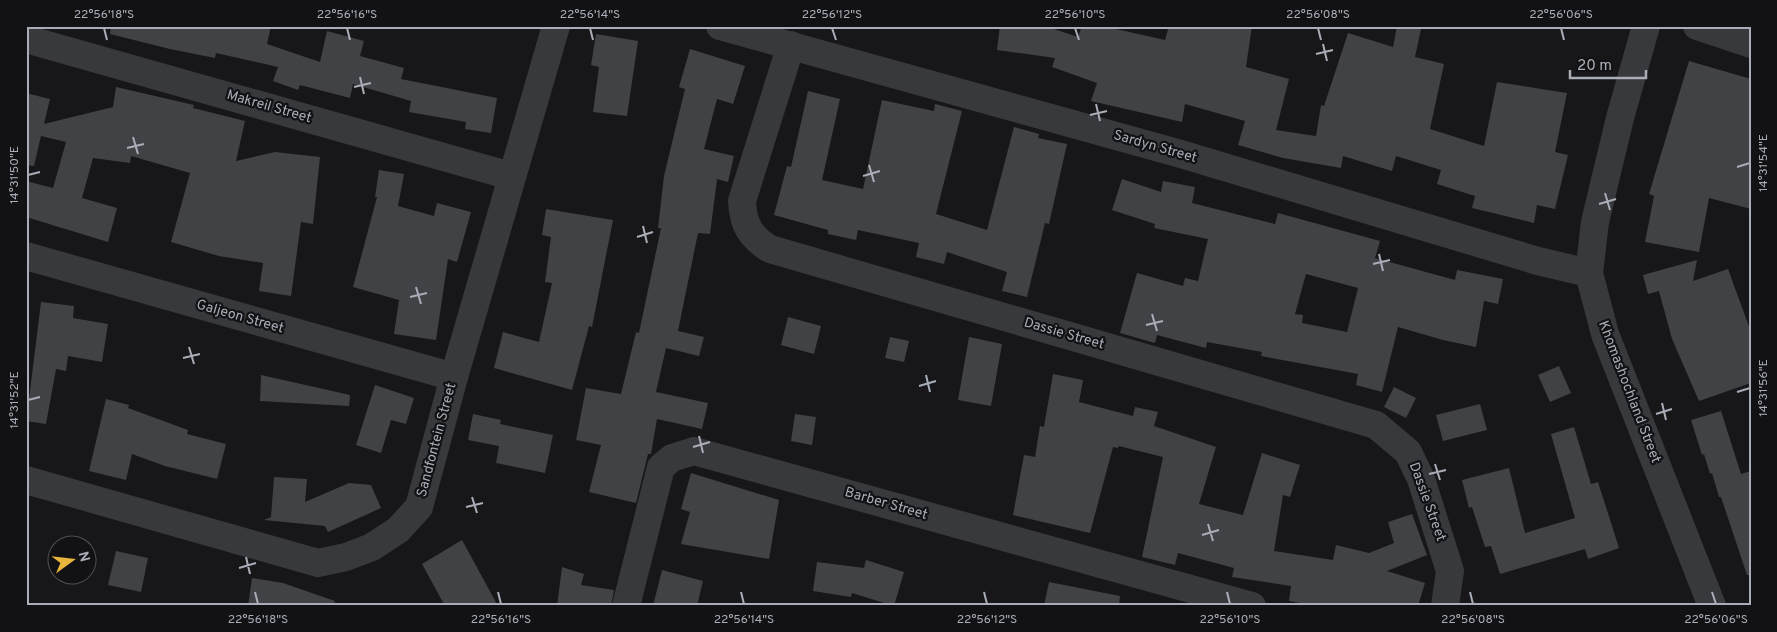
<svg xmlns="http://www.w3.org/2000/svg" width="1777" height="632" viewBox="0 0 1777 632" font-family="Overpass,sans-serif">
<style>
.building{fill:#414245;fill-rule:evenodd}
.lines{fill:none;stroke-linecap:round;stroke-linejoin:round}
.street{stroke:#38393d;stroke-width:28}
.ticks{fill:none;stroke:#a9adb8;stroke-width:2}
.labels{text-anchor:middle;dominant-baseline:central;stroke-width:4.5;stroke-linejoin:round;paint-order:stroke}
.street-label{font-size:14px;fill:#a9adb8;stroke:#121214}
.neatline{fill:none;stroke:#a9adb8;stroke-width:2}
.ticks-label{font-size:12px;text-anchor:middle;fill:#a9adb8}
</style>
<rect width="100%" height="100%" fill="#171719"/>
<g class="building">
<path d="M111 26H271L267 44 320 62 327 31 364 41 360 56 404 68 401 79 497 98 491 133 465 129 466 122 409 112 411 101 353 84 350 98 300 85 298 90 273 81 278 67 216 53 215 58 170 49 110 34Z"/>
<path d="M1000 26H1045L1078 37 1082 26H1117L1116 29 1165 40 1169 26H1252L1246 67 1289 79 1276 130 1316 136 1321 105 1324 106 1348 33 1393 47 1397 26 1421 29 1415 57 1444 64 1430 129 1484 146 1497 82 1567 93 1555 152 1568 155 1555 209 1537 205 1534 223 1472 208 1475 196 1437 184 1441 170 1396 156 1392 171 1343 156 1341 168 1283 158 1238 145 1245 121 1185 104 1182 122 1091 101 1097 83 1052 67 1055 58 997 50Z"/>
<path d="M596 34 638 41 627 116 593 112 599 67 591 65Z"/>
<path d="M690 49 745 66 733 104 717 99 704 149 734 156 728 182 717 179 710 234 698 233 678 331 704 337 699 356 666 348 656 392 708 403 702 429 657 419 651 454H648L636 503 589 492 601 445 576 440 586 388 621 394 636 332 639 333 661 228H658L664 176 685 89 679 87Z"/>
<path d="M1689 61 1751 79V209L1709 198 1699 252 1645 242 1654 196 1649 194Z"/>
<path d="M116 87 194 105 193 108 245 121 236 161 275 152 320 157 313 224 301 222 291 296 259 291 263 263 219 256 171 242 190 173 131 156 130 163 93 158 82 198 117 208 108 242 26 217V181L53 188 66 142 41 136 34 166 26 165V93L50 99 44 124 113 107Z"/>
<path d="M808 91 840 99 822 180 863 189 882 100 934 111 935 104 962 111 936 214 987 230 1014 127 1039 134 1038 138 1067 144 1049 224 1045 223 1027 297 1002 291 1007 272 947 252 944 264 916 257 919 243 858 230 856 240 828 234V230L774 215 787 166 791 167Z"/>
<path d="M379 170 404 174 398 206 434 216 437 203 471 212 457 262 448 259 436 340 394 334 399 300 353 287 377 197H375Z"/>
<path d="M1122 179 1161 192 1163 181 1195 187 1192 203 1275 224 1278 213 1380 241 1375 258 1455 280 1457 270 1503 279 1498 304 1484 301 1476 347 1443 340 1398 327 1382 392 1356 385 1358 374 1261 356 1262 352 1207 342 1206 348 1157 335 1155 343 1120 333 1137 273 1183 286 1185 278 1198 281 1208 239 1154 228 1155 224 1112 210ZM1306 274 1358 288 1347 332 1302 323 1303 315 1295 314Z"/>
<path d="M546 209 613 220 592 327 589 326 572 390 494 368 503 332 539 342 552 283 545 282 551 237 542 235Z"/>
<path d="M1697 260 1693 281 1728 269 1751 332V383L1699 401 1672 339 1659 291 1648 294 1643 275Z"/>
<path d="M41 302 74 306 73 318 108 324 102 362 68 356 66 371 56 369 46 424 26 421V399H29Z"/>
<path d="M788 317 821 326 814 354 781 345Z"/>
<path d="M890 337 909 341 904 362 885 358Z"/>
<path d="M969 337 1002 344 991 406 958 400Z"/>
<path d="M1559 366 1571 393 1550 402 1538 375Z"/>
<path d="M1053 374 1083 380 1079 402 1133 416 1135 407 1158 412 1154 426 1216 447 1199 504 1243 515 1262 453 1300 465 1290 497 1283 495 1274 551 1333 560 1336 545 1369 553 1394 543 1388 522 1412 514 1427 555 1387 571 1425 583 1418 606H1316L1289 601 1291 586 1232 577 1234 568 1178 553 1175 565 1142 557 1163 457 1119 446 1118 448 1113 447 1090 533 1013 515 1024 455 1035 457 1040 426 1044 427Z"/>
<path d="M261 375 350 395 349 406 260 401Z"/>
<path d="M375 385 414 398 406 424 391 420 381 453 356 445Z"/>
<path d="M1394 387 1416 398 1406 418 1384 407Z"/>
<path d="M106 399 129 405 128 408 188 430 187 434 226 444 217 479 165 466 132 454 126 480 89 471Z"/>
<path d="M1480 404 1487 430 1443 441 1436 415Z"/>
<path d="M1721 411 1741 474 1751 471V575H1747L1721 497H1719L1712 473 1710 474 1704 454 1702 455 1691 420Z"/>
<path d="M473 414 501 420 500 424 553 435 545 473 496 463 499 446 468 440Z"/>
<path d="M795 414 816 417 812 445 791 441Z"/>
<path d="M1574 427 1591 484 1598 482 1619 548 1588 559 1585 549 1500 574 1491 546 1485 547 1472 507 1469 508 1462 480 1509 468 1525 533 1575 518 1551 434Z"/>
<path d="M691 473 779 500 769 559 681 544 690 512 681 509Z"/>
<path d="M274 477 307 479 305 502 349 483 371 485 381 508 328 532 325 526 264 520 271 517Z"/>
<path d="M462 540 498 606H445L422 564Z"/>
<path d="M116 551 148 558 141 592 108 585Z"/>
<path d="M866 560 904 572 894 606 852 593 851 597 813 591 817 562 864 568Z"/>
<path d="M562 567 584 574 581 585 614 590 611 606H557Z"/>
<path d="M662 570 703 581 697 606H653Z"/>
<path d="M252 578 283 583 335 601 334 606H248Z"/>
<path d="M1049 582 1120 596 1119 606H1044Z"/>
</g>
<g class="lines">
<g class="street">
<path d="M720 26 1181 154 1538 261 1589 273"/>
<path d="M1646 26 1620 118 1595 222 1589 273 1605 334 1712 606"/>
<path d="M1697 26 1751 44"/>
<path d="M26 39 511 176"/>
<path d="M791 45 742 201C743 224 750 237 770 249L1376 425 1408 452 1421 479 1450 571 1445 606"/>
<path d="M26 256 454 377"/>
<path d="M26 480 318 563 346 557 372 547 398 530 419 507 454 377 556 26"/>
<path d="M626 606 661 467 672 458 694 451 1252 606"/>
</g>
</g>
<path class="ticks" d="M104 28 107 40M347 28 350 40M590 28 593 40M832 28 836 40M1075 28 1079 40M1318 28 1321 40M1561 28 1564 40M1323 44 1327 61M1316 54 1333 50M360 77 364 94M354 87 371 83M1096 104 1100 121M1090 115 1107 111M133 137 138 154M127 148 144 144M869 165 874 182M1737 167 1750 163M28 175 40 172M863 176 880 171M1605 193 1610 210M1599 204 1616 199M643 226 647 243M637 237 653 232M1379 254 1383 271M1373 264 1390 260M416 287 421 304M410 297 427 293M1152 314 1157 331M1146 325 1163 321M189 347 194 364M183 358 200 354M926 375 930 392M919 386 936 381M1737 392 1750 388M28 400 40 397M1662 403 1666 420M1656 414 1672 409M699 436 703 453M693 447 710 442M1435 464 1440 480M1429 474 1446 470M472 497 477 513M466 507 483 503M1208 524 1213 541M1202 535 1219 530M246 557 250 574M239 568 256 563M255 592 258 604M498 592 501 604M741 592 744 604M984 592 987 604M1227 592 1230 604M1470 592 1473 604M1712 592 1716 604"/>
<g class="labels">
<g class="street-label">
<text transform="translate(269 107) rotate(16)">Makreil Street</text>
<text transform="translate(1155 147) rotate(16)">Sardyn Street</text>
<text transform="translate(240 317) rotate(16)">Galjeon Street</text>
<text transform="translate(1064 334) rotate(16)">Dassie Street</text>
<text transform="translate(1629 392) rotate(69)">Khomashochland Street</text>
<text transform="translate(437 440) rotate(-75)">Sandfontein Street</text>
<text transform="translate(1427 502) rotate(70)">Dassie Street</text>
<text transform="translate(886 504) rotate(16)">Barber Street</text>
</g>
</g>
<rect width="1777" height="632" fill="none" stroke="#121214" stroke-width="55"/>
<g transform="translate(72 560) rotate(75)"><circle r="24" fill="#121214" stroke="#4e5056"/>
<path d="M0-4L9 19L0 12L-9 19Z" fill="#e9b43e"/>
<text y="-8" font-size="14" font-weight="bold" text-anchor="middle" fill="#a9adb8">N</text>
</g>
<path d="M1570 70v8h76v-8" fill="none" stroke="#a9adb8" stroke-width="2.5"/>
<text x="1577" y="70" font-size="15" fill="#a9adb8" stroke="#121214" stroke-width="4" paint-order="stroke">20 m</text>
<rect x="28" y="28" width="1722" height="576" class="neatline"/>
<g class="ticks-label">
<text x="104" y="18">22°56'18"S</text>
<text x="347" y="18">22°56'16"S</text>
<text x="590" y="18">22°56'14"S</text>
<text x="832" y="18">22°56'12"S</text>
<text x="1075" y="18">22°56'10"S</text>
<text x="1318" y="18">22°56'08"S</text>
<text x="1561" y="18">22°56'06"S</text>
<text transform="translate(1763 163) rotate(-90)" y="4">14°31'54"E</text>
<text transform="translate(14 175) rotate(-90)" y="4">14°31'50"E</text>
<text transform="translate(1763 388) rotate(-90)" y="4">14°31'56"E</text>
<text transform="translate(14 400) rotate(-90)" y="4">14°31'52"E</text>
<text x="258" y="623">22°56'18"S</text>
<text x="501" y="623">22°56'16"S</text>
<text x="744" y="623">22°56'14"S</text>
<text x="987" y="623">22°56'12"S</text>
<text x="1230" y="623">22°56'10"S</text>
<text x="1473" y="623">22°56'08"S</text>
<text x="1716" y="623">22°56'06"S</text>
</g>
</svg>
